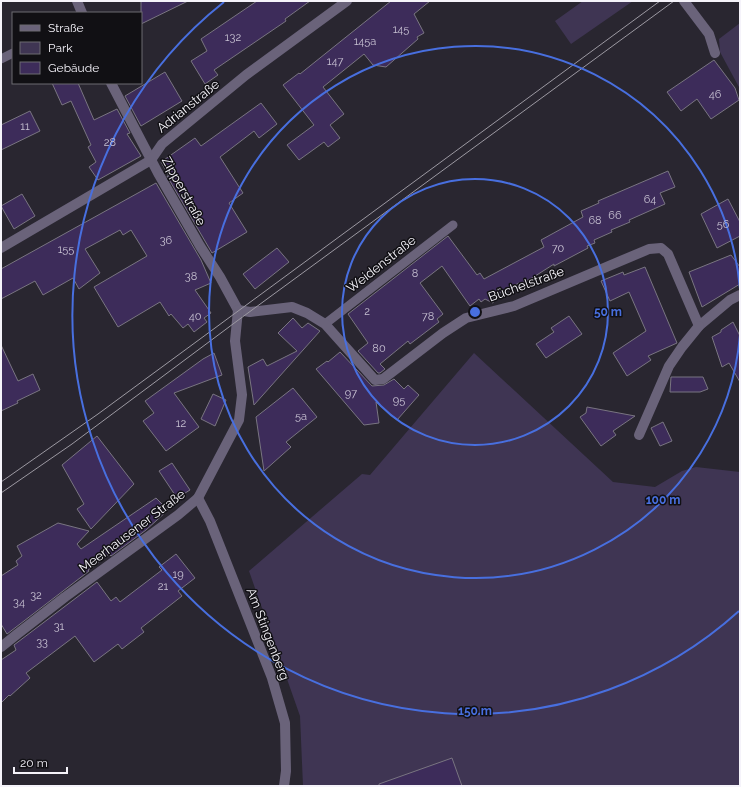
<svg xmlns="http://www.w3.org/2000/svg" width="741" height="787" viewBox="0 0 741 787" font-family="Raleway,sans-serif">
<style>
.green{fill:#3f3553}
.building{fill:#3d2c5a;stroke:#797581}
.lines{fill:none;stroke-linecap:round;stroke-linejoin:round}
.lane{stroke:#6a637a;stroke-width:9}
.street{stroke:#6a637a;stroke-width:10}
.tram{stroke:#9c99a2;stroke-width:1}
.ring{fill:none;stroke:#486fdf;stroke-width:2}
.labels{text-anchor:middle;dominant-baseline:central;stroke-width:3;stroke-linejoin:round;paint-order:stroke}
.number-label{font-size:11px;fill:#c7c1d2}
.street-label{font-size:13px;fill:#f5f3fa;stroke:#111014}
.centre{fill:#486fdf;stroke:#111014;stroke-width:2}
.ring-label{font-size:12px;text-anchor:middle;font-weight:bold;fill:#486fdf;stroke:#111014;stroke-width:3;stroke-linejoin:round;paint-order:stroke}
</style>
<rect width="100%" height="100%" fill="#292630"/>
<g class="green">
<path d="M583 1H633L571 44 555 21Z"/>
<path d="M740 23V89L720 52 719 39Z"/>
<path d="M474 353 613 482 655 487 682 471 696 467 740 472V786H303L300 716 249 571 362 474 370 475Z"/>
</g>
<g class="building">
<path d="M141 1H188L141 24Z"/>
<path d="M257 1H310L285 19 286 21 214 70 218 75 205 84 191 61 207 51 201 39Z"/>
<path d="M391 1H430L414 14 424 33 417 37 418 39 386 67 373 65 364 54 323 87 344 114 330 125 340 138 328 147 324 142 299 160 287 145 314 125 283 85 299 73 300 74Z"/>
<path d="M714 60 735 88 739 100 711 119 697 99 681 111 667 92Z"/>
<path d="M165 72 182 101 141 126 125 96Z"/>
<path d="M52 83H78L94 120 117 109 130 133 127 134 141 156 98 180 89 167 96 162 88 147 91 145 71 101 62 105Z"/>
<path d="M261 103 277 124 259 138 254 131 220 157 243 193 229 203 247 232 212 253 167 176H169L161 162 195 138 201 146Z"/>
<path d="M30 111 40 131 1 150V125Z"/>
<path d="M668 171 675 187 660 193 665 204 629 220 630 222 611 230 612 232 594 240 595 243 587 246 588 248 554 266V264L532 278 520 284 519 283 494 296 493 303 485 299 481 302 479 299 470 306 442 266 420 283 443 314 437 319 439 322 410 344 408 341 380 364 385 369 380 373H378L358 351 368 343 348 314 448 236 477 275 480 273 484 279 544 247 541 240 583 217 581 211 599 203 598 201Z"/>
<path d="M156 183 201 260 211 283 195 290 211 313 204 318 207 322 194 332 188 324 183 328 171 314 169 316 160 302 118 327 94 287 147 256 131 230 123 235 120 230 85 249 100 273 79 289 73 278 43 295 35 281 1 299V269Z"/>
<path d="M22 194 35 216 14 229 1 206Z"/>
<path d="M728 199 740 222V236L717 248 701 214Z"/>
<path d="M277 248 289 262 255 289 243 274Z"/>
<path d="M731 255 740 267V284L702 307 689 272Z"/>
<path d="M645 267 677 343 648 356 651 360 627 376 613 353 646 331 629 292 610 301 601 281 623 272 624 275Z"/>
<path d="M569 316 582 334 546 358 536 344 554 332 551 328Z"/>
<path d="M293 318 302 328 308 323 320 331 254 405 248 367 263 359 267 366 297 351 278 333Z"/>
<path d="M733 322 740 336V382L729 363 722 367 712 337 721 332V330Z"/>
<path d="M1 345 18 381 33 374 40 390 17 401 18 403 1 411Z"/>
<path d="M340 352 372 386 384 385 394 379 404 389 408 385 419 395 397 420 376 402 379 423 364 425 316 369 327 361 328 362Z"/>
<path d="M214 353 222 375 174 393 199 427 166 451 143 421 154 413 145 401 203 359Z"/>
<path d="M671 377H703L708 389 700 392H670Z"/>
<path d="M293 388 317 417 286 442 291 447 264 471 256 417Z"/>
<path d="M213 394 226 400 215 426 201 419Z"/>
<path d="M587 407 635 416 613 431 616 435 601 446 580 417 586 413Z"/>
<path d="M663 422 672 441 660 446 651 428Z"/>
<path d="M97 436 134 484 91 529 77 509 84 504 62 465Z"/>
<path d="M172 463 190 490 177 498 159 471Z"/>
<path d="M156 498 168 510 146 530 111 556 109 554 88 570 89 571 7 634 1 624V576L18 565 16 561 22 556 17 546 58 523 89 531 77 544 81 549Z"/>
<path d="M176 554 195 578 178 591 182 596 141 628 144 632 122 649 118 644 94 662 75 636 26 673 30 678 10 696 9 695 1 703V660L16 650 14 645 97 582 111 601 116 597 120 602 162 570 159 567Z"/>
<path d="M452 758 462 786H379V784Z"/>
</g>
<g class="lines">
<g class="lane">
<path d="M1 59 13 53"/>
<path d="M325 324 453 225"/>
</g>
<g class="street">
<path d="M77 1 82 13"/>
<path d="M684 1 709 34 715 53"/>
<path d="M111 83 158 173 200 246 220 277 238 310"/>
<path d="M1 248 151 160 162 144 246 75 347 1"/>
<path d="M238 310 250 312 292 307 307 313 325 324 375 380 383 379 443 333 466 318 514 306 649 249 661 248 668 254 699 326 730 300 740 295"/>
<path d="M639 435 669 366 682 347 699 326"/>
<path d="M198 498 210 521 272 678 285 723 286 771 284 786"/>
<path d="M1 647 16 635 65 597 178 515 198 498 239 420 242 395 235 341 238 310"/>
</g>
<g class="tram">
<path d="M1 482 98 414 660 1"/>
<path d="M1 493 72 444 237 321 674 1"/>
</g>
</g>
<g class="ring">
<circle cx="475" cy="312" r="133"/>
<path d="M740 335A266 266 0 1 1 740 289"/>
<path d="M739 611A399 399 0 1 1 224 2"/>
</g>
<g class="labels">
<g class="number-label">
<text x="401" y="29">145</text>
<text x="233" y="37">132</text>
<text x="365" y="41">145a</text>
<text x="335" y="61">147</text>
<text x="715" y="94">46</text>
<text x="25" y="126">11</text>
<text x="110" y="142">28</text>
<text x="650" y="199">64</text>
<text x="615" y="215">66</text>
<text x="595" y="220">68</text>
<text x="723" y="224">56</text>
<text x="166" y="240">36</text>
<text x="558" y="248">70</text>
<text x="66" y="249">155</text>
<text x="415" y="273">8</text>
<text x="191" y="276">38</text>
<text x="367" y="311">2</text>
<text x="195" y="316">40</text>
<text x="428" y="316">78</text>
<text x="379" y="348">80</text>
<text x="351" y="393">97</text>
<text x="399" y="400">95</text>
<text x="301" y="416">5a</text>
<text x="181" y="423">12</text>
<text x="178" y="574">19</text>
<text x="163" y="586">21</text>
<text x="36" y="595">32</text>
<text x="19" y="602">34</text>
<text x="59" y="626">31</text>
<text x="42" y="642">33</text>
</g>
<g class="street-label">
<text transform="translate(188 106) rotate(-39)">Adrianstraße</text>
<text transform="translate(184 191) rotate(61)">Zipperstraße</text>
<text transform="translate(381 264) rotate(-38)">Weidenstraße</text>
<text transform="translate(526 284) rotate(-20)">Büchelstraße</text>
<text transform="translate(132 531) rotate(-37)">Meerhausener Straße</text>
<text transform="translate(268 634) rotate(69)">Am Stingenberg</text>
</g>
</g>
<circle cx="475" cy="312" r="6" class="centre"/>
<g class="ring-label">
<text x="608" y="316">50 m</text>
<text x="663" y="504">100 m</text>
<text x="475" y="715">150 m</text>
</g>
<rect width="741" height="787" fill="none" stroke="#f5f3fa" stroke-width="4"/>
<rect x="12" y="12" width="130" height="72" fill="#111014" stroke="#6c6b70"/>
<rect x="20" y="25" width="20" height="6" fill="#6a637a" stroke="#6c6b70"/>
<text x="48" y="32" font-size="12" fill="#f5f3fa">Straße</text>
<rect x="20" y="42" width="20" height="12" fill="#3f3553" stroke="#6c6b70"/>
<text x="48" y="52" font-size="12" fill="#f5f3fa">Park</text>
<rect x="20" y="62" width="20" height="12" fill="#3d2c5a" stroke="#6c6b70"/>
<text x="48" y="72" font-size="12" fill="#f5f3fa">Gebäude</text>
<path d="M14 767v6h53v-6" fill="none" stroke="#f5f3fa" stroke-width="2"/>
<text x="20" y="767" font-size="12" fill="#f5f3fa" stroke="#111014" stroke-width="3" paint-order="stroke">20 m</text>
</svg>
